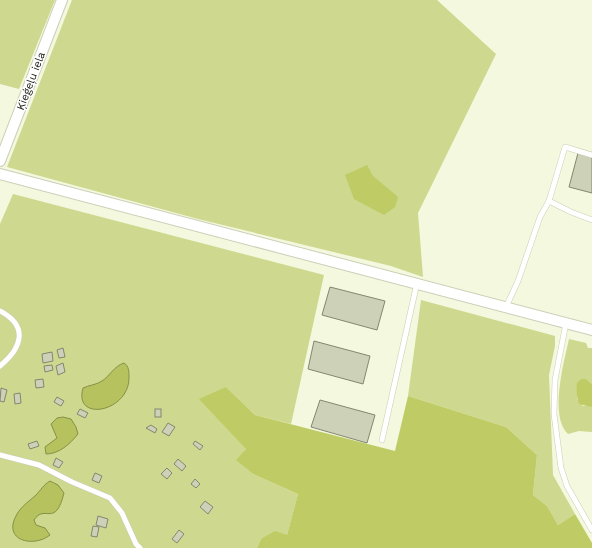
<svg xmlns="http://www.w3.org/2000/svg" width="592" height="548" viewBox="0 0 592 548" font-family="'Work Sans',sans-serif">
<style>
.green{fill:#ced88e}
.forest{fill:#bfcb65}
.water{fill:#b6c25d;stroke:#879046}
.building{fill:#cdd1b8;stroke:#838770}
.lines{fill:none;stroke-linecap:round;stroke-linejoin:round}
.lane-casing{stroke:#cbcfb6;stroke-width:6}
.street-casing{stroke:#cbcfb6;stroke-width:12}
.lane{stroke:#fff;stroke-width:5}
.street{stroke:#fff;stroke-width:10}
.labels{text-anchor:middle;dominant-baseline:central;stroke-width:3;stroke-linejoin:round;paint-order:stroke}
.street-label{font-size:11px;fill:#1a1b12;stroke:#fff}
</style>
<rect width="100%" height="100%" fill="#f3f8de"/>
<g class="green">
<path d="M0 0H55L19 89 0 84Z"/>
<path d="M72 0H437L496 54 418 213 423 277 391 266 198 219 7 167Z"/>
<path d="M13 194 324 275 291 424 255 415 226 387 246 449 237 460 253 474 298 494 287 535 261 539 257 548H0V224Z"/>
<path d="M421 300 555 336V346L549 375 553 475 575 514 558 525 547 506 533 495 537 455 506 427 408 396Z"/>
<path d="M569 339 586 343 588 348H592V384L586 379 577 399 583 406 588 405 592 407V432L579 431 568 434C549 416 564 362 569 339Z"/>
</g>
<g class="forest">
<path d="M367 165 373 176 398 197 395 207 384 215 354 199 345 175Z"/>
<path d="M581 379H586L592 384V407L579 404C577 399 576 388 577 383Z"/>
<path d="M226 387 255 415 395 451 408 396 506 427 537 455 533 495 547 506 558 525 575 514 592 543V548H257L261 539 275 531 287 535 298 494 253 474 236 460 246 449 199 399Z"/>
</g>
<g class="water">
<path d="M124 363C129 366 129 372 129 377 130 412 73 423 83 388 89 385 96 385 102 381 110 376 114 366 124 363Z"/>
<path d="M63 417 71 419 76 427 78 434C70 444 59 454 46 454L45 447 57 438 51 424 57 418Z"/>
<path d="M50 481 58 485 64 493C55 529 45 503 34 520L36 525 45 528 50 535C34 548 1 541 17 514 21 507 29 501 35 496 41 490 43 485 50 481Z"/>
</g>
<g class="building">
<path d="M578 153 592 157V193L569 187Z"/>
<path d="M330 287 385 301 377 330 322 315Z"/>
<path d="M314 341 370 356 363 384 308 369Z"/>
<path d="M63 348 65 357 59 358 57 350Z"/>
<path d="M52 352 53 361 43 363 42 354Z"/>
<path d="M63 363 65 372 58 375 56 366Z"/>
<path d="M52 365 53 370 45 372 44 366Z"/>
<path d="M43 379 44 387 36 388 35 380Z"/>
<path d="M1 388 7 390 4 402 0 401Z"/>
<path d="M20 393 21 403 15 404 14 394Z"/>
<path d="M57 397 64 401 61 406 54 402Z"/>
<path d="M320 400 375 415 367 443 311 427Z"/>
<path d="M80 409 88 413 85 418 77 414Z"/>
<rect x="155" y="409" width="6" height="8"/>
<path d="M168 423 175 427 169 436 162 432Z"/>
<path d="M151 425 157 429 155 433 146 428Z"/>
<path d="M37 441 39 446 30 449 28 444Z"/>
<path d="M195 441 203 446 200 450 193 444Z"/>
<path d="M56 458 63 462 59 468 53 465Z"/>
<path d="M178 459 186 466 182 471 174 464Z"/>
<path d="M167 468 172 473 167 479 161 474Z"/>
<path d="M95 473 102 476 99 483 92 480Z"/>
<path d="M195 479 200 484 196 488 191 484Z"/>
<path d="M205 501 213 507 208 514 200 507Z"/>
<path d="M98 516 108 519 106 528 96 525Z"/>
<path d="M93 526 99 527 97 537 91 536Z"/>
<path d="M179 530 184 534 177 543 172 539Z"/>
</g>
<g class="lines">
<defs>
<g id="lane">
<path d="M549 201 571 212 592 220"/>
<path d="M506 307 518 281 540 217 549 201 565 147 592 155"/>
<path d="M0 311C29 326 22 348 0 366"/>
<path d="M566 323 555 380 554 414 561 468 567 486 592 530"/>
<path d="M382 440 417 283"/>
<path d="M0 455 39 465 72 482 110 498 122 513 136 544 140 548"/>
</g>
<g id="street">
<path d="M0 161 62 0"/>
<path d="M0 174 592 330"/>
</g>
</defs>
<use href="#lane" class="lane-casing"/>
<use href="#street" class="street-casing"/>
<use href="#lane" class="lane"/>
<use href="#street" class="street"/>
</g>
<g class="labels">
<g class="street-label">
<text transform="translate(31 81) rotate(-69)">Ķieģeļu iela</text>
</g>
</g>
</svg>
